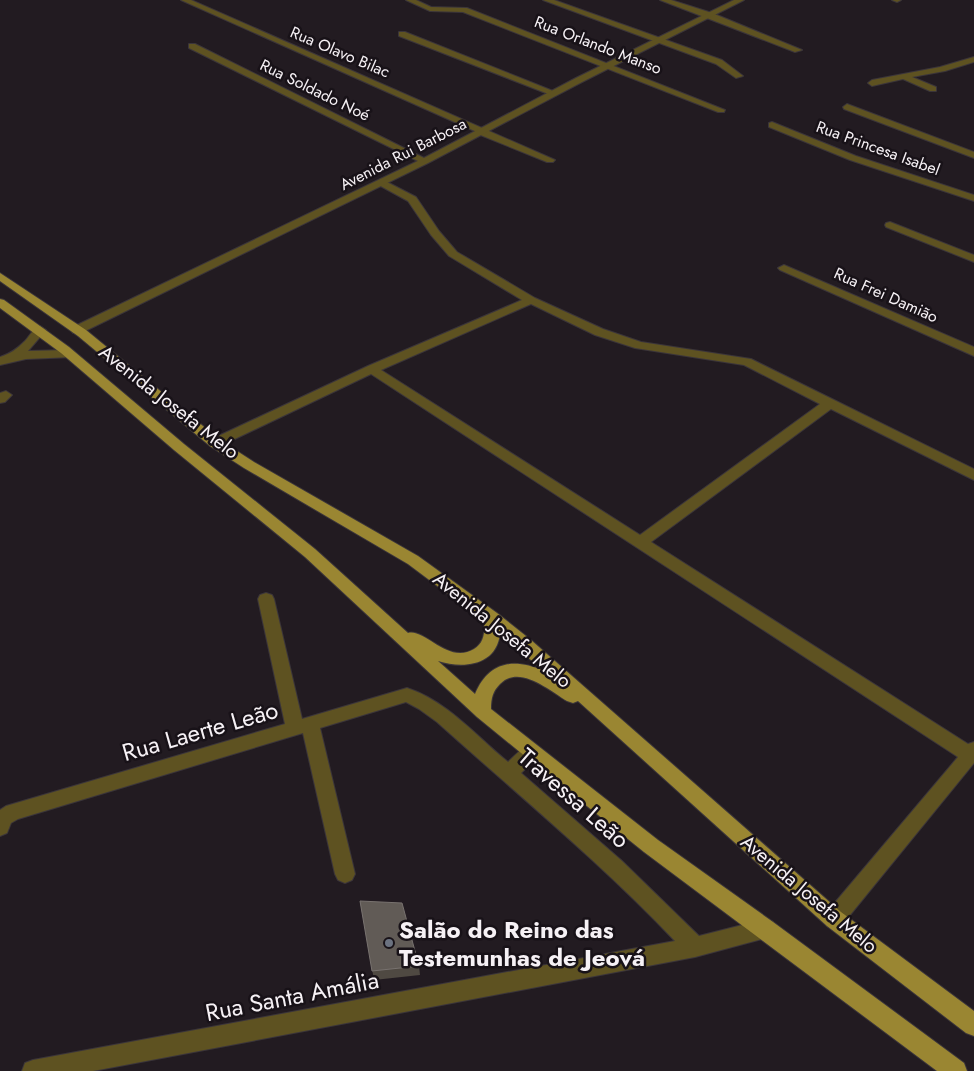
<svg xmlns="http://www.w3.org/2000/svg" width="974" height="1071" viewBox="0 0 974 1071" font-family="Jost,sans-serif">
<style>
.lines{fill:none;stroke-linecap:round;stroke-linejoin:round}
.minor-casing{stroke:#3b353a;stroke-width:2}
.tertiary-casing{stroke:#3b353a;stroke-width:2}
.primary-casing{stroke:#3b353a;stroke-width:2}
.minor{fill:#5e5221;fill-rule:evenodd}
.tertiary{fill:#5e5221;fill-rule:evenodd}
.primary{fill:#9a8632;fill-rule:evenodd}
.wall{fill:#4f4942}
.building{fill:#615b56;stroke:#78726f}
.worship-dot{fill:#6b7280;stroke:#181218;stroke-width:2}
.labels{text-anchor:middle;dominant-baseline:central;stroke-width:5;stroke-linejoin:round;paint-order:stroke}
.far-street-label{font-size:16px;fill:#f6f1f5;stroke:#181218}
.street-label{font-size:20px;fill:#f6f1f5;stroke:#181218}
.near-street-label{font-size:24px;fill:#f6f1f5;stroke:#181218}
.near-poi-label{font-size:24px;font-weight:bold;fill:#f6f1f5;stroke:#181218;text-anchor:start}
</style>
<rect width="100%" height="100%" fill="#221b21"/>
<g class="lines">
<defs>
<g id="minor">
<path d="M181 0H191L555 160 553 162H547L478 134 477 132Z"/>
<path d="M406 0H416L431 7 467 8 725 110 724 112H718L463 12 430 11Z"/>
<path d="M543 0H554L722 60 743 76 736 78 716 64Z"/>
<path d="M660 0H671L712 13 802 50 795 52Z"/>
<path d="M892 0H901L897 2Z"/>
<path d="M399 32H405L558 93 551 95 399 36Z"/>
<path d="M189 44H195L430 161 425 164 422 163 189 48Z"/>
<path d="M974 57V62L945 71 912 77 936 87V91H930L903 79 872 86 868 83 872 80 940 67Z"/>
<path d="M847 104 974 152V158L844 109 843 107Z"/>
<path d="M772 122 856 156 974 195V201L850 160 769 127V123Z"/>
<path d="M381 179 416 197 439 231 457 252 535 298 603 329 641 342 751 359 974 469V480L831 409 651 542 968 744 974 742V763L841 926 834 929 827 926 824 919 827 912 958 757 371 374 220 446H210L208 443 210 440 368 366 522 300 449 256 431 235 408 201 377 184 376 182ZM531 304 595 335 635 348 744 365 820 404 640 535 381 370Z"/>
<path d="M890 222 974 255V262L886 227 885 225 886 223Z"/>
<path d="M784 265 974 347V356L780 270 778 268Z"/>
<path d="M6 391 12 395 5 402 0 403V393Z"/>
<path d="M266 593 272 595 274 599 302 719 407 688C447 701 476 736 508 762 517 754 526 742 538 747L541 752 538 757 521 773 622 861 699 936 766 919 773 922 776 929 773 936 695 957 93 1071H22L25 1063 33 1060 675 941C600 862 517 794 437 722L419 709 406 702 320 728 355 874 352 880 345 883 338 880 335 874 303 733 18 819 11 823 7 833 0 836V810L6 806 285 724 258 599 260 595Z"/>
</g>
<g id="tertiary">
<path d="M734 0H744L582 82 428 163 81 333H73L71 330 73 327 422 159 576 78Z"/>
<path d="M40 326 46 330 28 351 69 350 75 354 73 357 26 359 0 365V357C10 354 17 349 25 341 30 336 33 328 40 326Z"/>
</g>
<path id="primary" d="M0 273 86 330 220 440 254 462 418 556 497 613 531 640 841 912 974 1011V1036L966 1033 827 926 578 701 573 703 567 701C549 690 519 664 500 684 493 691 491 698 491 709L658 840 773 922 964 1063 967 1071H937L644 852 526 757 477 717 305 557 174 450 61 353 0 308V299L4 300 69 347 184 444 315 549 408 633C425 628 448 665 474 649 484 643 485 633 484 621L408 564 244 468 210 446 78 336 0 281ZM500 634 544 671C514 658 489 661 475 694L438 661C463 669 496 666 500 634Z"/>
</defs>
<use href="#minor" class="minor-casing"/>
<use href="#tertiary" class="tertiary-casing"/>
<use href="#primary" class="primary-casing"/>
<use href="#minor" class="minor"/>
<use href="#tertiary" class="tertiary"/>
<use href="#primary" class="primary"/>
</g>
<path class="wall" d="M360 901 419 966 420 975 374 980Z"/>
<path class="building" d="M360 901 402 903 419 966 372 971Z"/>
<circle class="worship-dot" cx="389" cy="943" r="5"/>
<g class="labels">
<g class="far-street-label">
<text transform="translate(598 45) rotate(21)">Rua Orlando Manso</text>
<text transform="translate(340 52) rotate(23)">Rua Olavo Bilac</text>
<text transform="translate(315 90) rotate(26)">Rua Soldado Noé</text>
<text transform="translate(878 148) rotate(20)">Rua Princesa Isabel</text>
<text transform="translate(403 154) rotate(-27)">Avenida Rui Barbosa</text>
<text transform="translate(886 295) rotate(24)">Rua Frei Damião</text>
</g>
<g class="street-label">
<text transform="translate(169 402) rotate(38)">Avenida Josefa Melo</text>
<text transform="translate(502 630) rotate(39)">Avenida Josefa Melo</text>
<text transform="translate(809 894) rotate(40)">Avenida Josefa Melo</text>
</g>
<g class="near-street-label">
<text transform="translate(200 731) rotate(-16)">Rua Laerte Leão</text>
<text transform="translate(574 798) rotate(41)">Travessa Leão</text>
<text transform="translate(292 996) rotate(-11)">Rua Santa Amália</text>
</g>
<g class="near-poi-label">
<text x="399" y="929">Salão do Reino das<tspan x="399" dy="28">Testemunhas de Jeová</tspan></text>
</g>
</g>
</svg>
